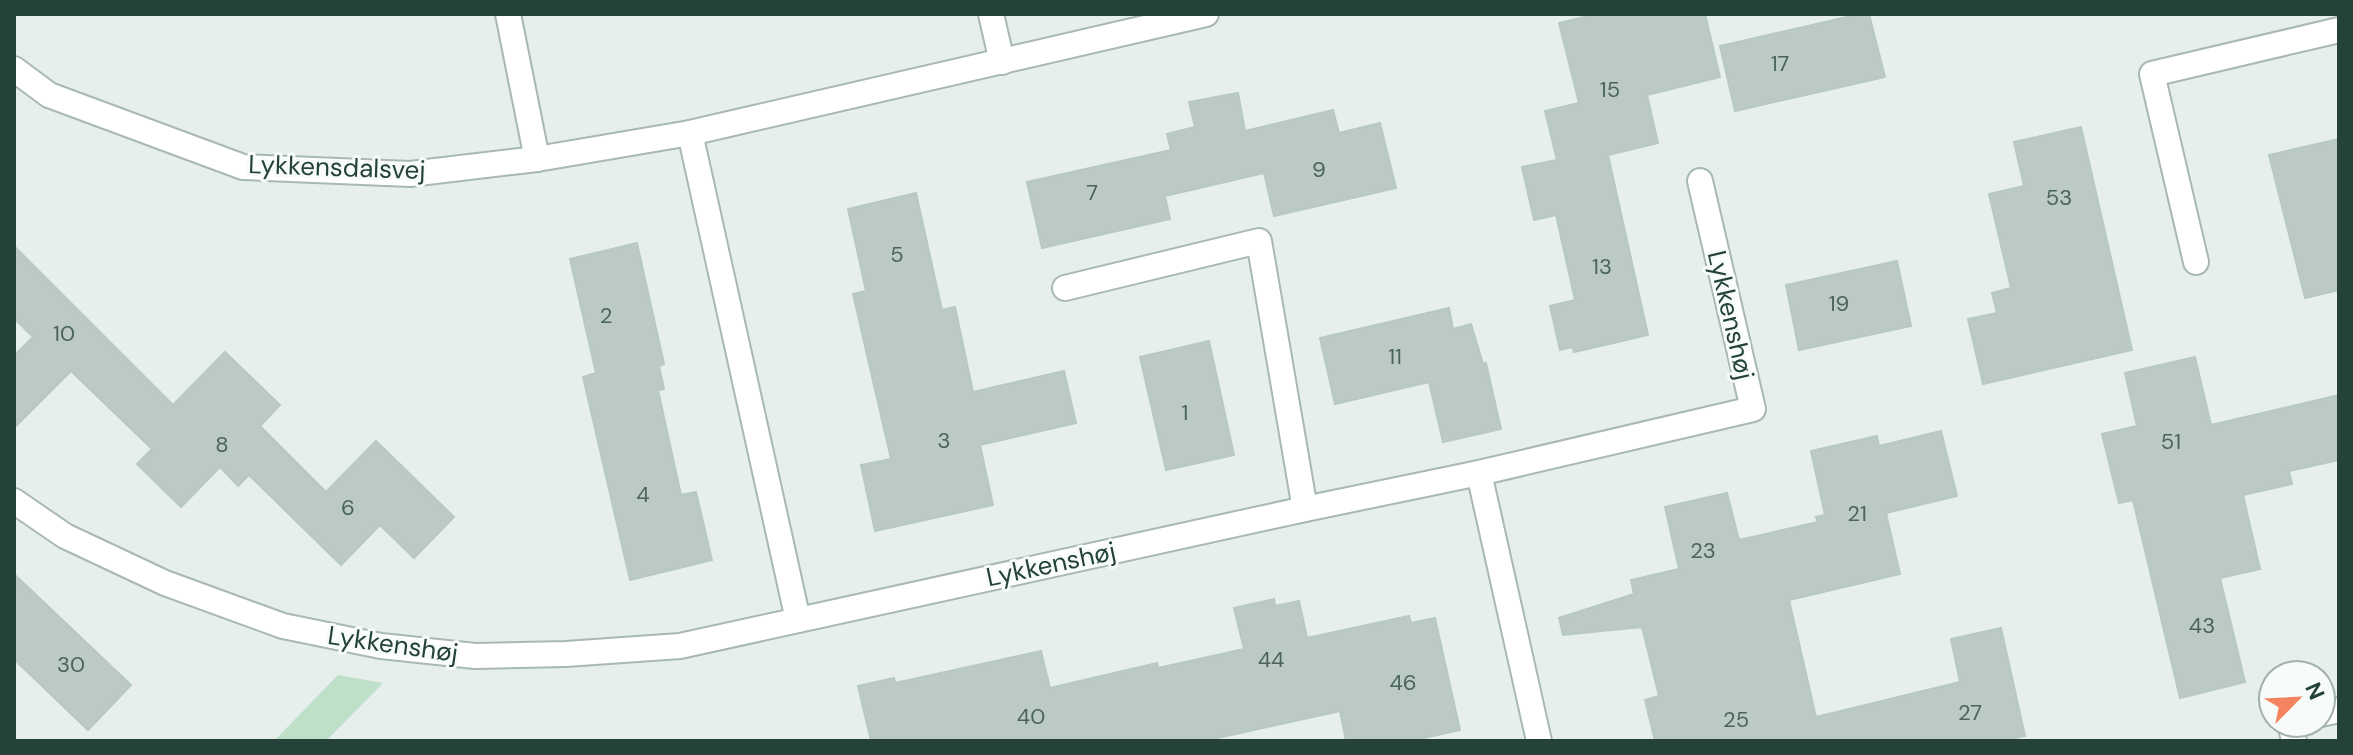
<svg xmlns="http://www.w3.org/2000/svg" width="2353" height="755" viewBox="0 0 2353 755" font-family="'DM Sans',sans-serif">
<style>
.green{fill:#bfe0c8}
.building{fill:#bbcac4;stroke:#b8c9c2;stroke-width:2}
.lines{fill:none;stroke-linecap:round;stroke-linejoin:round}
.street-casing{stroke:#a8b8b2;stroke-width:28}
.street{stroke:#fff;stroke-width:24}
.labels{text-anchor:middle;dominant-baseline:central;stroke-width:6;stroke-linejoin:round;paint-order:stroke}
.number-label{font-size:22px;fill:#4a645c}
.street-label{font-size:26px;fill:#24423a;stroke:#f7fbf9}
</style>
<rect width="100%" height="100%" fill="#e6efeb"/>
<path class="green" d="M338 675 383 683 326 741H274Z"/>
<g class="building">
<path d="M1597 14H1705L1720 77 1647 95 1658 143 1608 155 1648 335 1574 352 1572 347 1560 350 1550 306 1575 300 1556 215 1534 220 1522 167 1557 160 1545 111 1579 103 1559 23Z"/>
<path d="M1860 14H1869L1885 77 1735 111 1720 46Z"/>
<path d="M1238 93 1245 131 1333 110 1339 133 1380 123 1396 188 1274 216 1264 173 1165 196 1170 219 1042 248 1027 182 1171 150 1167 134 1195 127 1189 102Z"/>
<path d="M2081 127 2132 350 1983 384 1968 319 1997 313 1992 293 2011 288 1989 194 2024 186 2014 142Z"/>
<path d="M2339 139V290L2305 298 2269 155Z"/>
<path d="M916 193 942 310 955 307 973 392 1064 371 1076 423 980 445 993 505 875 531 861 465 891 459 853 294 866 291 848 209Z"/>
<path d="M637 243 664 364 659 366 664 389 658 390 681 495 696 492 712 560 630 580 583 377 596 373 570 259Z"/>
<path d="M14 246 173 405 225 352 280 405 260 426 326 492 376 441 454 517 414 558 380 525 341 565 249 475 238 486 220 467 181 507 137 464 152 449 71 371 14 428V356L33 337 14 318Z"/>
<path d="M1897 261 1911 326 1799 350 1786 285Z"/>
<path d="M1449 308 1453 329 1471 324 1483 364 1486 363 1501 429 1443 442 1429 382 1335 404 1320 338Z"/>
<path d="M1209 341 1234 455 1166 470 1140 357Z"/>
<path d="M2195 357 2211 425 2339 395V460L2289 471 2292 484 2243 495 2260 569 2220 578 2245 682 2180 698 2133 500 2119 503 2102 434 2137 426 2125 373Z"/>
<path d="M1941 431 1957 496 1886 513 1900 574 1789 600 1816 717 1960 682 1951 639 2001 628 2025 736 2001 741H1655L1645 700 1659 696 1642 627 1563 635 1559 618 1634 594 1631 580 1679 569 1665 507 1727 493 1739 540 1818 522 1816 517 1825 515 1811 451 1877 436 1879 446Z"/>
<path d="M14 574 131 685 88 730 14 659Z"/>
<path d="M1274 599 1275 606 1299 601 1307 638 1409 616 1411 623 1435 618 1460 730 1410 741H1346L1340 711 1204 741H871L858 686 894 678 895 683 1041 651 1050 688 1157 663 1158 668 1244 649 1234 608Z"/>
</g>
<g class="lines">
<defs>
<g id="street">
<path d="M508 14 537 159"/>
<path d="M991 14 1002 62"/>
<path d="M14 69 49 95 243 167 410 174 537 159 690 133 1206 14"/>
<path d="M690 133 798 620"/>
<path d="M2196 262 2152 74 2339 30"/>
<path d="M1065 288 1259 241 1305 509"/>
<path d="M1479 473 1753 409 1700 181"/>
<path d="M14 501 65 536 165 583 283 626 381 646 475 656 566 654 680 646 1305 509 1479 473 1539 741"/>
<path d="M2321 714 2339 710"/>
<path d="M2290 723 2294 741"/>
</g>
</defs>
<use href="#street" class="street-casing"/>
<use href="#street" class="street"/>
</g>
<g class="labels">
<g class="number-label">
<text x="1780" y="63">17</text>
<text x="1610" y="89">15</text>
<text x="1319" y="169">9</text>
<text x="1092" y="192">7</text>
<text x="2059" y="197">53</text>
<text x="897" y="254">5</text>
<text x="1602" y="266">13</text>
<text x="1839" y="303">19</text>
<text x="606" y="315">2</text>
<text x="64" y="333">10</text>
<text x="1395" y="356">11</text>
<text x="1185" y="412">1</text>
<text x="944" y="440">3</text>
<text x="2171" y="441">51</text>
<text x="222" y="444">8</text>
<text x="643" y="494">4</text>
<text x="348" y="507">6</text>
<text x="1857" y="513">21</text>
<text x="1703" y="550">23</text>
<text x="2202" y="625">43</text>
<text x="1271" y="659">44</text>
<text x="71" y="664">30</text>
<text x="1403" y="682">46</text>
<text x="1970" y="712">27</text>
<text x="1031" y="716">40</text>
<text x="1736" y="719">25</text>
</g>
<g class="street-label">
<text transform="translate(337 167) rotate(2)">Lykkensdalsvej</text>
<text transform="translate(1731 315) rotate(77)">Lykkenshøj</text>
<text transform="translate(1051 564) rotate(-12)">Lykkenshøj</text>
<text transform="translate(393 644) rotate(8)">Lykkenshøj</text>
</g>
</g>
<rect width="2353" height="755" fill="none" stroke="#24423a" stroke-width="32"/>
<g transform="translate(2297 699) rotate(66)"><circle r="38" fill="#f7fbf9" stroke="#a3b1ad" stroke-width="2"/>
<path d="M0-6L14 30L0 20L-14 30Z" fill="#f4845f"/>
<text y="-12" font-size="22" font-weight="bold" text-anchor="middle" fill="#24423a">N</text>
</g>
</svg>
